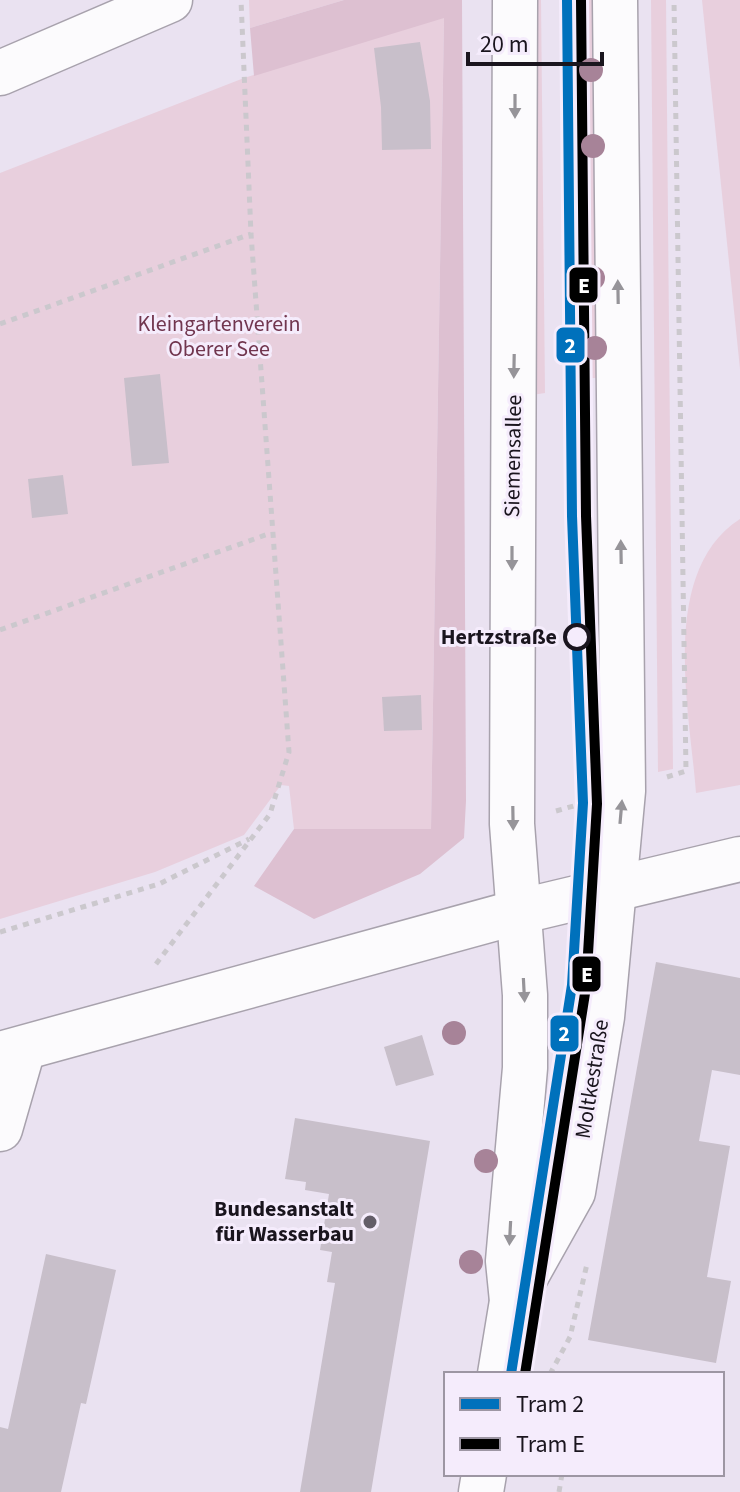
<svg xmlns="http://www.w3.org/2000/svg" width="740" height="1492" viewBox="0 0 740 1492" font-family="'Source Sans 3',sans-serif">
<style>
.green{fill:#e8cfdd}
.forest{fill:#ddc0d1}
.building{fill:#c8bfca}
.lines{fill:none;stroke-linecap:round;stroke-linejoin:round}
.minor-casing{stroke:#a8a2ad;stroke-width:47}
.major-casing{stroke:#a8a2ad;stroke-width:47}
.path{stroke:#cbc8cd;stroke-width:5;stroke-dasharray:6 6;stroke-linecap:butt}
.minor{stroke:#fcfbfd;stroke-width:44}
.major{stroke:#fcfbfd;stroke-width:44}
.tram-1-casing{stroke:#f5ecfc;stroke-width:16}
.tram-2-casing{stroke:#f5ecfc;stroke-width:16}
.tram-1{stroke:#0071bc;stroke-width:10}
.tram-2{stroke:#000;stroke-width:10}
.tree{fill:#a78398}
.oneway{fill:#969499}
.stop-dot{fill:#f5ecfc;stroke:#1a151e;stroke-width:4}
.poi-dot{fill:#635d68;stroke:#f5ecfc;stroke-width:3}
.labels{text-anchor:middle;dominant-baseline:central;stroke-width:6;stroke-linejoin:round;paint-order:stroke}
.park-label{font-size:22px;fill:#71364f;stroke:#f5ecfc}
.street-label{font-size:22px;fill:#1a151e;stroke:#f5ecfc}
.stop-label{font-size:22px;font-weight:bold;fill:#1a151e;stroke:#f5ecfc;text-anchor:end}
.poi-label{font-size:22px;font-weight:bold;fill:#1a151e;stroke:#f5ecfc;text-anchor:end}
.line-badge{stroke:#f5ecfc;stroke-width:3}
.badge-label{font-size:22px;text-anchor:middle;font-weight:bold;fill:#fff}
</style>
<rect width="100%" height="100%" fill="#eae2f1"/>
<g class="green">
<path d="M249 0H344L250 28Z"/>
<path d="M529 0H541L545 393 532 395Z"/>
<path d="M582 0H600L598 378H587Z"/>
<path d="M651 0H666L673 769 658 772Z"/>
<path d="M702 0H740V369Z"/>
<path d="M444 17 431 829H294L289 786 281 785 244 835 155 872 0 919V173L244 78Z"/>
<path d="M740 519V785L696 793C690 711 658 572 740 519Z"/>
</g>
<path class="forest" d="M344 0H462L466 801 464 838 420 874 314 919 254 886 294 829H431L444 18 254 76 250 28Z"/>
<g class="building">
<path d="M420 42 430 101 431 149 382 150 381 107 374 48Z"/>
<path d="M160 374 169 463 132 466 124 378Z"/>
<path d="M63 475 68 514 32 518 28 479Z"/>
<path d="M421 695 422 730 384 731 382 697Z"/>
<path d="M656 962 740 978V1075L712 1070 699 1141 730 1146 707 1277 731 1281 716 1363 588 1340Z"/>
<path d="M422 1035 434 1075 396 1086 384 1047Z"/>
<path d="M295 1118 430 1141 371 1492H300L335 1283 327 1282 332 1252 320 1250 329 1194 305 1190 306 1182 285 1179Z"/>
<path d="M46 1254 116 1270 86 1404 81 1403 61 1492H0V1427L8 1429Z"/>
</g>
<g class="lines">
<defs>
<g id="minor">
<path d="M0 73 170 0"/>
<path d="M0 1129 23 1049"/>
</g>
<g id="major">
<path d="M0 1054 518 912 740 859"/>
<path d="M512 1301 573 1192 602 1017 623 791 615 0"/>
<path d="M500 1374 512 1301 508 1261 525 1068V995L512 824 515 0"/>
<path d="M481 1492 484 1474"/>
</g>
</defs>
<use href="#minor" class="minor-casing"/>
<use href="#major" class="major-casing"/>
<g class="path">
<path d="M0 324 251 234"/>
<path d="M0 630 271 533"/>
<path d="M667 777 686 771 674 0"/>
<path d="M556 811 577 805"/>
<path d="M0 932 159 884 249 839"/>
<path d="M156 964 270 814 289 752 251 234 241 0"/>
<path d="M550 1374 570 1337 587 1264"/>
<path d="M559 1492 562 1474"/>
</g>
<use href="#minor" class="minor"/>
<use href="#major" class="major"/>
<defs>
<path id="tram-1" d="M511 1374 572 985 583 803 572 516 567 0"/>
<path id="tram-2" d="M525 1374 586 987 597 804 586 516 581 0"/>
</defs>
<use href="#tram-1" class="tram-1-casing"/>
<use href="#tram-2" class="tram-2-casing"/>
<use href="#tram-1" class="tram-1"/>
<use href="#tram-2" class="tram-2"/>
</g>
<g class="tree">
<circle cx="591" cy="70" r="12"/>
<circle cx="593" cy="146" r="12"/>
<circle cx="593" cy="278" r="12"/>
<circle cx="595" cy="348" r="12"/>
<circle cx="454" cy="1033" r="12"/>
<circle cx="486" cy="1161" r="12"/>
<circle cx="471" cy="1262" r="12"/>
</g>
<defs><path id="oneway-solid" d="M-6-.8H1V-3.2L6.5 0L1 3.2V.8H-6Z" transform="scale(2)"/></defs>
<g class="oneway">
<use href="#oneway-solid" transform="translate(515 106) rotate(90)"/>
<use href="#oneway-solid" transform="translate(618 292) rotate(-91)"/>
<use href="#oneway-solid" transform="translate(514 366) rotate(91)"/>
<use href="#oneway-solid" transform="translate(621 552) rotate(-91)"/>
<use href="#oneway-solid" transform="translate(512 558) rotate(90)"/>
<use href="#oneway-solid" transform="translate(621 812) rotate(-85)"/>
<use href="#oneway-solid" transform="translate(513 818) rotate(89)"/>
<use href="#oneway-solid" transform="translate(524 990) rotate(87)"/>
<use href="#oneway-solid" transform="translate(510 1233) rotate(93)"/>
</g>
<circle class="stop-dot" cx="577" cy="637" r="12"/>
<circle class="poi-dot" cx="370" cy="1222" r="8"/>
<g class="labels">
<g class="park-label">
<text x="219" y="324">Kleingartenverein<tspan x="219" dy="25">Oberer See</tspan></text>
</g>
<g class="street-label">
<text transform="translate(513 456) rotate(-89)">Siemensallee</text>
<text transform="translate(592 1079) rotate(-81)">Moltkestraße</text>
</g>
<g class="stop-label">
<text x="557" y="637">Hertzstraße</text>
</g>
<g class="poi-label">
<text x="354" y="1209">Bundesanstalt<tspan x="354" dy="25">für Wasserbau</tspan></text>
</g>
</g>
<g class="line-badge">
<rect x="568" y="266" width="31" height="38" rx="8" fill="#000"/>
<rect x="555" y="326" width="31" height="38" rx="8" fill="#0071bc"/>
<rect x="571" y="955" width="31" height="38" rx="8" fill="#000"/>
<rect x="549" y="1014" width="31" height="39" rx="8" fill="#0071bc"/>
</g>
<g class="badge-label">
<text x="584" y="293">E</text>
<text x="570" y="353">2</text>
<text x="587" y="982">E</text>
<text x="564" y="1041">2</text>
</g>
<rect x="444" y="1372" width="280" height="104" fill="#f5ecfc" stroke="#9d96a3" stroke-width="2"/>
<rect x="460" y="1398" width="40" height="12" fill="#0071bc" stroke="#9d96a3" stroke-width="2"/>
<text x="516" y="1412" font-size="24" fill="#1a151e">Tram 2</text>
<rect x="460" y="1438" width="40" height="12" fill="#000000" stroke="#9d96a3" stroke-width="2"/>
<text x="516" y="1452" font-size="24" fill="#1a151e">Tram E</text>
<path d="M468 52v12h134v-12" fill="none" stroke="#1a151e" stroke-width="4"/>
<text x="480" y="52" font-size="24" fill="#1a151e" stroke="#f5ecfc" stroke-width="6" paint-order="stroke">20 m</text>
</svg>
